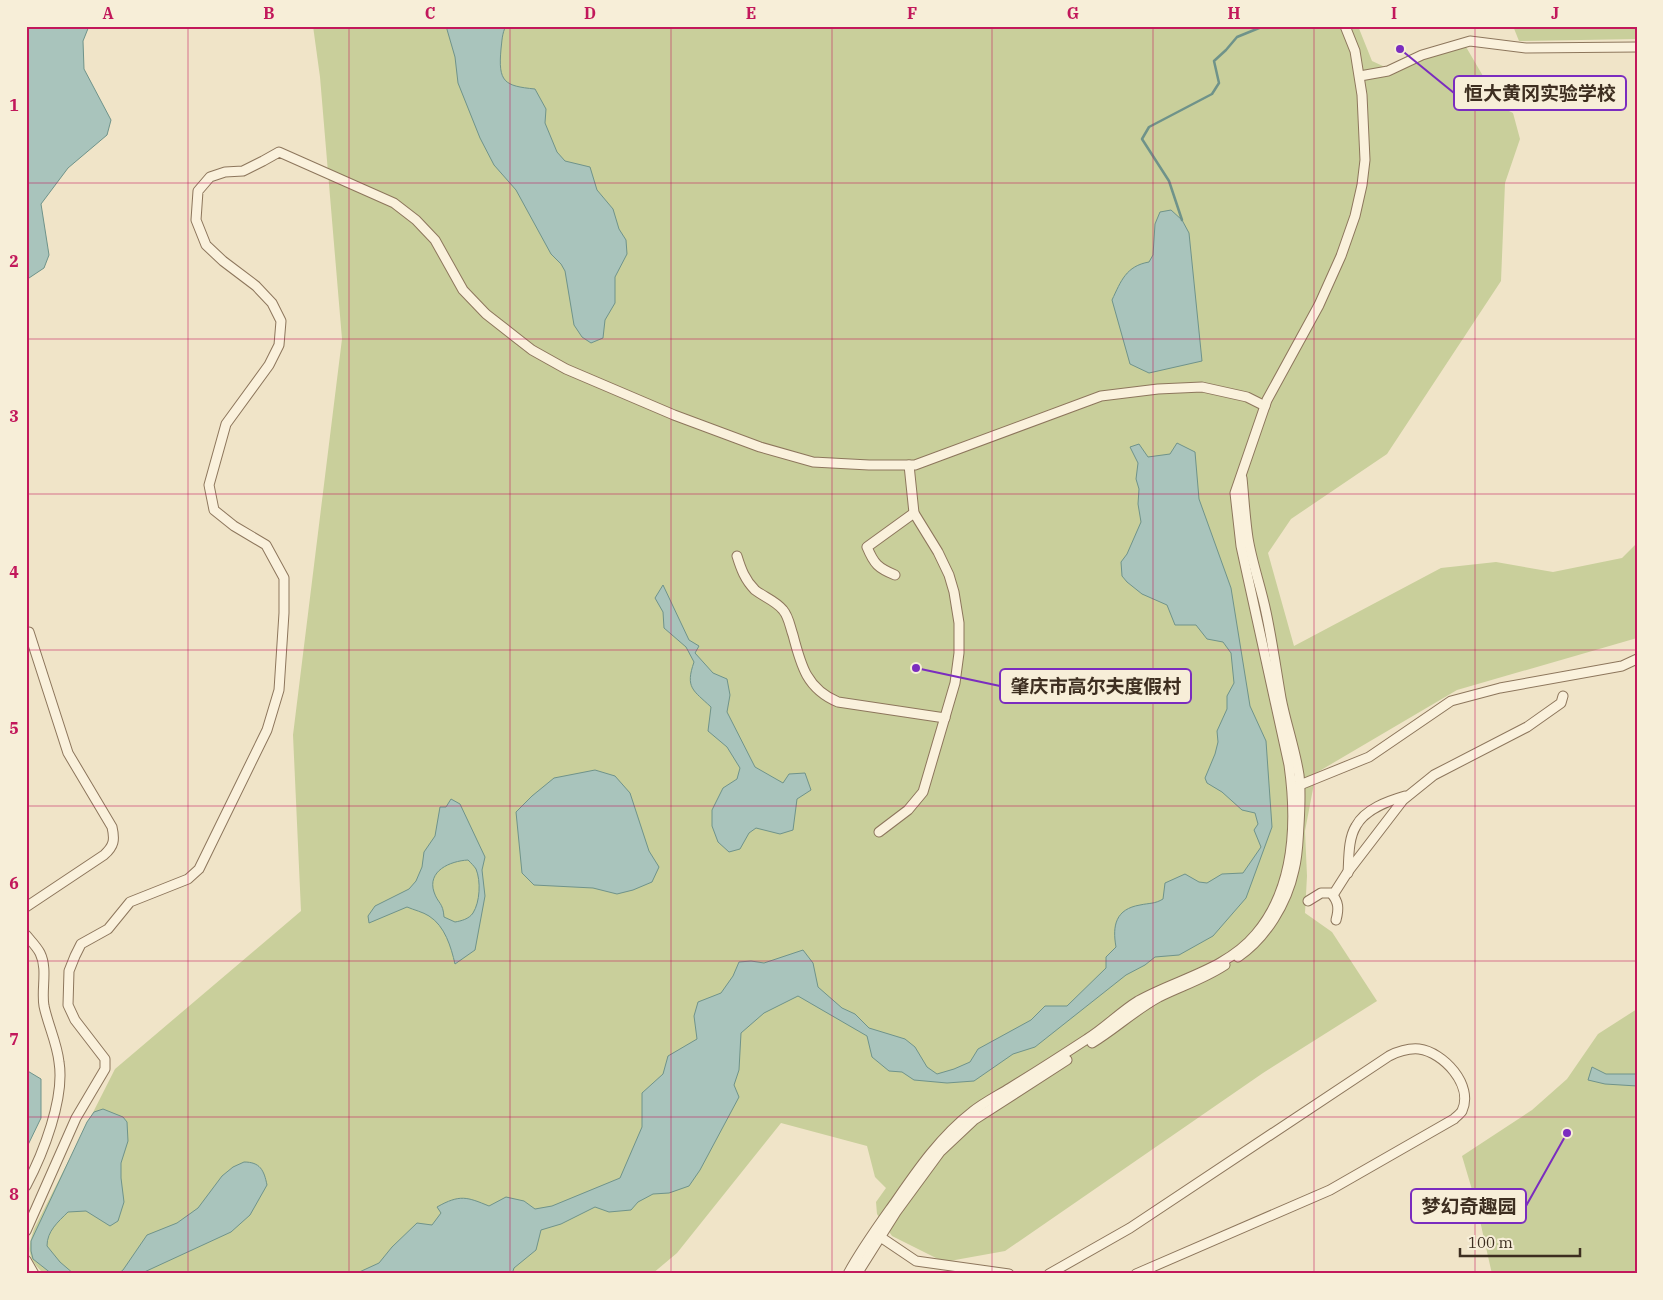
<svg xmlns="http://www.w3.org/2000/svg" width="1663" height="1300" viewBox="0 0 1663 1300" font-family="'IBM Plex Serif','Noto Sans SC',serif">
<style>
.green{fill:#c9cf9b}
.water{fill:#a9c4bc;stroke:#6f938a;fill-rule:evenodd}
.lines{fill:none;stroke-linecap:round;stroke-linejoin:round}
.stream{stroke:#6f938a;stroke-width:2.5}
.minor-casing{stroke:#8d765c;stroke-width:11}
.minor{stroke:#faf1dc;stroke-width:9}
.grid{fill:none;stroke:#c2185b;stroke-width:1;stroke-opacity:0.55}
.leader{fill:none;stroke:#7b2cbf;stroke-width:2}
.callout-dot{fill:#7b2cbf;stroke:#f7eed8;stroke-width:2}
.callout{fill:#f7eed8;stroke:#7b2cbf;stroke-width:2}
.callout-label{font-size:19px;text-anchor:middle;font-weight:bold;fill:#3d2e20}
.neatline{fill:none;stroke:#c2185b;stroke-width:2}
.grid-label{font-size:16px;text-anchor:middle;font-weight:bold;fill:#c2185b}
</style>
<rect width="100%" height="100%" fill="#f0e4c8"/>
<g class="green">
<path d="M313 26H1358L1372 61 1385 67 1408 56 1462 40 1501 107 1513 113 1520 139 1505 183 1501 281 1387 454 1291 519 1268 553 1294 646 1441 568 1496 562 1553 572 1622 558 1637 543V638L1457 690 1316 773 1305 831 1307 876 1305 913 1332 932 1377 1001 1263 1073 1005 1251 944 1262 892 1236 877 1214 876 1202 886 1188 875 1177 867 1146 781 1123 677 1253 652 1274H44C27 1257 27 1250 34 1229L115 1069 301 911 293 735 342 339 320 77Z"/>
<path d="M1513 26H1637V39L1519 41Z"/>
<path d="M1637 1009V1274H1492L1476 1203 1462 1156 1532 1110 1567 1079 1598 1034Z"/>
</g>
<g class="water">
<path d="M26 26H89L83 41 84 69 111 120 107 135 68 168 41 204 49 255 44 268 26 280Z"/>
<path d="M446 26H506C502 33 502 41 501 49 498 82 504 86 535 89L546 109 545 123 557 152 565 161 590 167 597 190 613 209 619 229 626 240 627 254 615 277V303L605 320 603 338 591 343 582 337 574 325 565 271 561 264 551 254 516 190 494 165 480 138 458 83 455 57Z"/>
<path d="M1171 210 1182 220 1189 233 1202 361 1149 373 1130 364 1112 300C1121 281 1126 266 1149 262L1153 255 1155 224 1160 212Z"/>
<path d="M1177 443 1195 452 1199 499 1231 588 1250 706 1266 741 1272 827 1246 898 1213 936 1179 955 1155 957 1145 965 1126 975 1035 1047 1013 1054 974 1081 947 1083 914 1080 902 1072 889 1071 872 1057 867 1036 798 996 764 1013 741 1033 739 1070 734 1085 739 1097 700 1170 689 1186 669 1193 653 1194 638 1202 631 1210 609 1212 595 1207 561 1224 541 1230 536 1250 514 1268 512 1274H355L379 1263 392 1247 417 1223 432 1225 441 1213 437 1207C460 1194 467 1197 489 1206L506 1197 524 1201 535 1209 552 1206 620 1178 642 1127V1093L663 1074 668 1056 697 1039 694 1016 698 1002 721 993 733 976 739 962 751 961 764 963 803 950 813 963 818 987 842 1008 855 1014 869 1028 905 1039 915 1047 927 1067 937 1074 954 1069 970 1062 978 1049 1031 1020 1045 1006H1067L1106 968V957L1116 947C1112 925 1116 909 1140 905 1149 903 1155 904 1163 899L1165 883 1185 874 1199 882 1207 883 1222 874 1243 873 1261 847 1254 830 1258 824 1255 813 1242 810 1222 792 1207 783 1205 778 1215 754 1218 742 1217 731 1227 709V696L1234 683 1231 653 1223 642 1207 639 1196 625H1175L1167 605 1142 594 1127 582 1122 576 1121 562 1127 554 1141 522 1138 504 1139 489 1136 479 1138 463 1130 447 1139 444 1148 457 1170 454Z"/>
<path d="M663 585 689 640 699 646 695 653 713 673 727 679 730 695 727 712 755 767 783 783 789 774 805 773 811 790 797 799 793 830 780 834 756 828 749 833 740 849 729 852 718 842 712 826V810L723 788 737 779 740 768 727 747 708 731 711 707C693 690 685 688 694 662L686 647 664 628 663 612 655 598Z"/>
<path d="M595 770 615 776 630 793 649 851 659 867 652 882 633 890 617 894 593 888 534 885 522 873 516 812 532 796 554 778Z"/>
<path d="M451 799 460 804 485 857 482 870 485 896 475 950 455 964C451 947 445 926 429 916 423 912 414 910 407 907L369 923 368 916 375 906 409 889 416 881 422 867 424 852 435 836 440 807H446ZM468 860C471 863 474 866 476 869 481 881 480 902 473 913 469 919 461 921 455 922L444 917C443 902 438 904 434 892 427 871 450 861 468 860Z"/>
<path d="M1592 1067 1606 1074H1637V1086L1605 1084 1588 1080Z"/>
<path d="M26 1070 41 1079V1118L26 1149Z"/>
<path d="M103 1109 123 1117 127 1122 128 1141 121 1163V1178L124 1202 118 1221 110 1226 86 1211 68 1212C58 1222 47 1231 47 1246L60 1262 74 1274H52L33 1259 31 1251V1241L87 1122 94 1112Z"/>
<path d="M244 1162C260 1162 264 1170 267 1185L250 1215 231 1232 140 1274H118L123 1270 147 1235 177 1223 198 1208 222 1176 233 1167Z"/>
</g>
<g class="lines">
<path class="stream" d="M1182 220 1169 181 1142 139 1149 127 1212 94 1219 83 1214 61 1226 50 1237 37 1264 26"/>
<defs>
<g id="minor">
<path d="M1360 76 1388 71 1422 55 1470 41 1526 48 1637 47"/>
<path d="M737 556C741 569 745 580 755 590 764 597 776 601 783 610 789 617 790 627 793 635 801 666 807 689 838 702L945 718"/>
<path d="M895 575C878 568 874 564 867 547L914 513"/>
<path d="M1295 787 1369 757 1451 701 1500 688 1622 666 1637 659"/>
<path d="M879 832 908 810 923 792 955 683 959 653V623L954 592 949 575 938 552 914 513 909 465"/>
<path d="M1348 873C1349 858 1348 839 1356 826 1365 809 1388 801 1405 796"/>
<path d="M1333 895 1347 873 1403 800 1434 775 1527 727 1561 703 1563 696"/>
<path d="M1308 901 1321 893H1331C1339 902 1339 909 1336 920"/>
<path d="M26 907 104 855C114 846 115 840 112 827L68 753 29 632"/>
<path d="M26 935C31 941 37 947 40 953 48 969 41 990 44 1006 48 1025 57 1043 59 1062 65 1098 43 1154 26 1186"/>
<path d="M1238 957C1266 938 1287 903 1294 870 1298 855 1298 840 1299 825 1300 808 1301 792 1299 775 1295 749 1286 724 1281 698 1276 669 1272 640 1266 612 1261 587 1252 563 1248 538 1245 518 1244 498 1242 478"/>
<path d="M1092 1043C1115 1029 1135 1010 1159 997 1181 986 1204 979 1225 965"/>
<path d="M26 1231 76 1118 105 1069V1059L75 1020 68 1005 69 971 75 956 81 944 108 929 130 902 188 879 199 869 267 730 279 690 284 613V578L266 545 234 526 214 510 209 485 226 424 269 365 279 345 281 321 272 303 256 286 223 261 206 245 196 220 198 191 210 177 225 172 243 171 263 161 279 152 394 203 416 220 435 240 463 290 486 314 532 350 566 369 674 415 760 447 813 462 869 465H915L1101 396 1158 389 1202 387 1247 397 1265 406"/>
<path d="M876 1234 916 1261 1009 1274"/>
<path d="M26 1260 34 1274"/>
<path d="M848 1274C862 1248 879 1225 896 1201 918 1169 941 1136 972 1112 983 1103 997 1096 1010 1088 1036 1072 1061 1056 1087 1039 1105 1028 1120 1012 1138 1001 1177 979 1226 970 1256 934 1295 888 1297 822 1289 765L1241 546 1235 493 1267 400 1319 305 1341 256 1355 216 1362 185 1365 160 1362 95 1355 51 1345 26"/>
<path d="M857 1274 896 1212 940 1152 974 1120 1067 1060"/>
<path d="M1049 1274 1130 1228 1389 1056C1399 1051 1408 1048 1419 1049 1443 1052 1474 1085 1462 1111 1460 1114 1456 1117 1454 1119L1330 1190 1136 1274"/>
</g>
</defs>
<use href="#minor" class="minor-casing"/>
<use href="#minor" class="minor"/>
</g>
<path class="grid" d="M188 26V1274M349 26V1274M510 26V1274M671 26V1274M832 26V1274M992 26V1274M1153 26V1274M1314 26V1274M1475 26V1274M26 183H1637M26 339H1637M26 494H1637M26 650H1637M26 806H1637M26 961H1637M26 1117H1637"/>
<path class="leader" d="M1400 49L1454 93M916 668L1000 686M1567 1133L1526 1206"/>
<g class="callout-dot">
<circle cx="1400" cy="49" r="5"/>
<circle cx="916" cy="668" r="5"/>
<circle cx="1567" cy="1133" r="5"/>
</g>
<g class="callout">
<rect x="1454" y="76" width="172" height="34" rx="5"/>
<rect x="1000" y="669" width="191" height="34" rx="5"/>
<rect x="1411" y="1189" width="115" height="34" rx="5"/>
</g>
<g class="callout-label">
<text x="1540" y="100">恒大黄冈实验学校</text>
<text x="1096" y="693">肇庆市高尔夫度假村</text>
<text x="1469" y="1213">梦幻奇趣园</text>
</g>
<rect width="1663" height="1300" fill="none" stroke="#f7eed8" stroke-width="55"/>
<path d="M1460 1248v8h120v-8" fill="none" stroke="#3d2e20" stroke-width="2.5"/>
<text x="1468" y="1248" font-size="15" fill="#3d2e20" stroke="#f7eed8" stroke-width="4" paint-order="stroke">100 m</text>
<rect x="28" y="28" width="1608" height="1244" class="neatline"/>
<g class="grid-label">
<text x="108" y="19">A</text>
<text x="269" y="19">B</text>
<text x="430" y="19">C</text>
<text x="590" y="19">D</text>
<text x="751" y="19">E</text>
<text x="912" y="19">F</text>
<text x="1073" y="19">G</text>
<text x="1234" y="19">H</text>
<text x="1394" y="19">I</text>
<text x="1555" y="19">J</text>
<text x="14" y="111">1</text>
<text x="14" y="267">2</text>
<text x="14" y="422">3</text>
<text x="14" y="578">4</text>
<text x="14" y="734">5</text>
<text x="14" y="889">6</text>
<text x="14" y="1045">7</text>
<text x="14" y="1200">8</text>
</g>
</svg>
